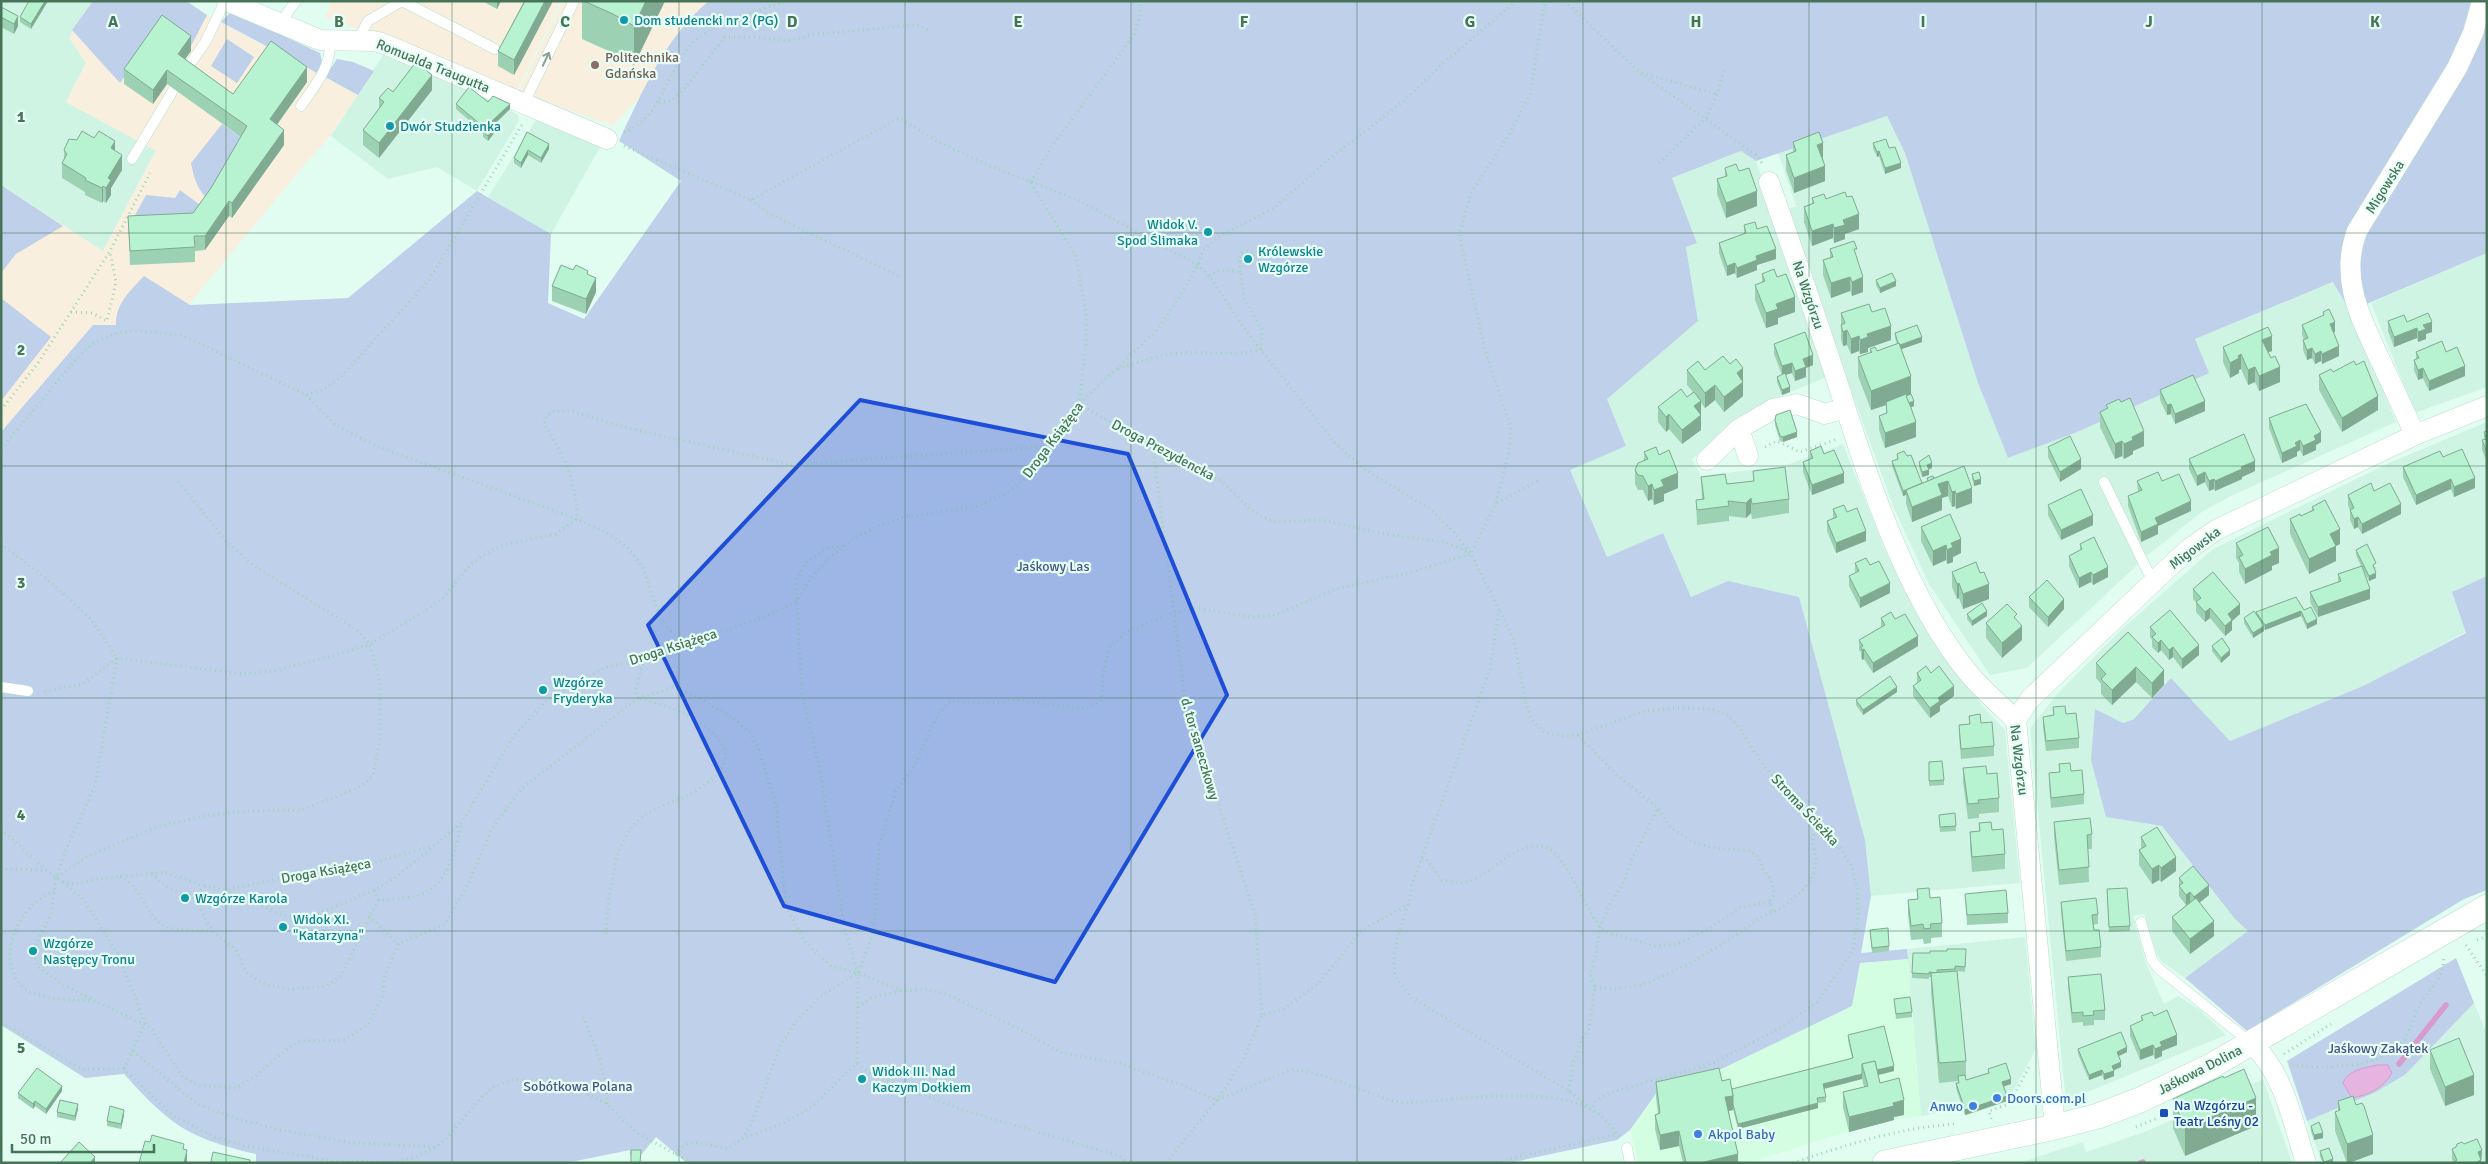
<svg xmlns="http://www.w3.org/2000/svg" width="2488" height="1164" viewBox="0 0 2488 1164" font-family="Signika,sans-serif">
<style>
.residential{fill:#cff4e4}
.commercial{fill:#d4fee1}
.education{fill:#f9efde}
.green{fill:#bfd0ea}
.water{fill:#e6b5df;stroke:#d89bce}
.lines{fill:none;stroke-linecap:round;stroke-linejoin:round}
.stream{stroke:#d89bce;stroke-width:5.5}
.service-casing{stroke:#b9decb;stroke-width:11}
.minor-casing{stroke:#b9decb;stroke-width:21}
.tertiary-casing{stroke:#b9decb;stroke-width:26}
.path{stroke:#9bd7b3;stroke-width:3;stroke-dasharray:1 4;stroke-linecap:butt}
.service{stroke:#fff;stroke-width:10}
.minor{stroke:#fff;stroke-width:20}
.tertiary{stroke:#fff;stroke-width:25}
.wall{fill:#9dd1b3}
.shaded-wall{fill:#80aa92}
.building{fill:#b7f3d0;stroke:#80aa92}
.oneway{stroke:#87a592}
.marked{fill:#1d4ed8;fill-opacity:0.2;stroke:#1d4ed8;stroke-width:4;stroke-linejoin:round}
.grid{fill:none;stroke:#477458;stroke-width:1;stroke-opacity:0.55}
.culture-dot{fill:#0f9aa8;stroke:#e7fff6;stroke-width:2}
.education-dot{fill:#8d6e63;stroke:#e7fff6;stroke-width:2}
.shop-dot{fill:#3f7fe0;stroke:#e7fff6;stroke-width:2}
.transit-dot{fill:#1a4fb4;stroke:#e7fff6;stroke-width:2}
.labels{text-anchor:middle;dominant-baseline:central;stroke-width:4.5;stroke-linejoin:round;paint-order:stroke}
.culture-label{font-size:14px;fill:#0d838f;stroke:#e7fff6;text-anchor:start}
.education-label{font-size:14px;fill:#785e54;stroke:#e7fff6;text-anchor:start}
.street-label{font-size:14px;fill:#477458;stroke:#e7fff6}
.park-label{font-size:14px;fill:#445786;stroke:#e7fff6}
.shop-label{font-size:14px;fill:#366cbe;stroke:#e7fff6;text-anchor:start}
.transit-label{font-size:14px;fill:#164399;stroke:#e7fff6;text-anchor:start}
.grid-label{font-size:16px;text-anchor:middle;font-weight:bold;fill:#477458;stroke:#e7fff6;stroke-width:4.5;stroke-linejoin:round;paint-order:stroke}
</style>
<rect width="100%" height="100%" fill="#e1fdf2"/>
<g class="residential">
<path d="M1 1H93L72 30 70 39 86 63 66 102 156 150 103 251 1 185Z"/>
<path d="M385 52 470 92 485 94 518 115 519 121 477 191 437 167 388 179 331 136Z"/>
<path d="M1887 116 1905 153 1978 383 2008 458 2075 433 2208 373 2195 339 2334 282 2350 311 2396 422 2233 495 2203 511 2148 555 2027 668 1990 675 1929 584 1893 506 1786 210 1796 206 1778 153Z"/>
<path d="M536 120 600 147 551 234 488 197Z"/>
<path d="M1742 151 1756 161 1831 375 1764 403 1692 459 1701 476 1784 466 1843 444 1885 550 1915 611 1938 649 1986 710 2005 730 2020 883 1871 896 1865 840 1812 649 1728 581 1691 597 1663 533 1607 557 1569 470 1626 446 1607 399 1698 321 1686 247 1697 242 1672 178Z"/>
<path d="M2487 253V387L2415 413 2371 303Z"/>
<path d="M2487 422V576L2452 592 2466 632 2363 686 2230 741 2171 678 2134 719 2123 723 2095 710 2106 817 2162 826 2235 919 2248 931 2185 978 2162 962 2157 955 2144 914 2133 916 2146 963 2164 1004 2178 996 2200 1010 2226 1035 2073 1098 2065 1093 2030 728 2059 692 2123 628 2213 549 2391 462Z"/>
<path d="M2025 937 2036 1049 2007 1102 1966 1116 1963 1109 1921 1116 1907 949Z"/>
<path d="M2474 1003 2487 1034V1163H2322L2307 1121 2374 1093 2405 1075Z"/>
<path d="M2263 1079 2292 1163H2026L2025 1161 2083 1142 2086 1152 2147 1131Z"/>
</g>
<path class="commercial" d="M1908 959 1921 1116 1894 1120 1837 1135 1747 1163H1638L1630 1130 1663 1084 1860 963Z"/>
<g class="education">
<path d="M93 1H186L207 15 358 95 327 140 306 163 173 324 93 325 1 432V185L103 251 156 151 66 102 86 63 70 39 72 30Z"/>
<path d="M332 1H561L517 91 325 17Z"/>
<path d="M563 1H709L674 38 639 98 613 126 518 92Z"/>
</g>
<g class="green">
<path d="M93 1H186L207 15 190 48 161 26 120 83 72 30Z"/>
<path d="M709 1H2487V253L2350 311 2333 282 2195 339 2209 373 2075 433 2008 458 1978 383 1905 153 1887 116 1756 161 1741 151 1672 178 1697 243 1686 247 1698 321 1607 399 1626 446 1570 470 1607 557 1663 533 1691 597 1728 581 1799 597 1865 840 1871 896 1861 953 1907 949 1908 959 1860 963 1852 1006 1713 1073 1663 1084 1630 1130 1617 1140 1509 1163H687L656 1137 641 1155H630V1150L566 1163H256V1154C225 1147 190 1137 165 1115 150 1103 137 1088 124 1074L85 1078 1 1025V432L93 325H116C115 304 131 290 144 276L190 305 348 298 477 191 551 234 548 303 584 319 681 181 619 141C642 92 666 36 709 1Z"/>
<path d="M230 13 241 16 320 53 322 62 317 73 221 22Z"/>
<path d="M227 39 254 57 237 83 211 66Z"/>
<path d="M337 59 353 62 374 71 358 95 325 77Z"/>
<path d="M222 124 247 141 211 202C198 192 194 179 191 163Z"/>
<path d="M1 185 63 226 16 254 1 273Z"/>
<path d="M180 190 203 207 192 224H130L146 195 175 198Z"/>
<path d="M1 298 51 337 1 401Z"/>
<path d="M2487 576V890L2464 899 2247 1031 2185 978 2248 931 2235 919 2162 826 2106 817 2091 760 2095 709 2123 723 2134 719 2171 678 2230 741 2363 686 2466 633 2452 592Z"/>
<path d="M2456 958 2474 1003 2405 1075 2374 1093 2307 1121 2287 1061Z"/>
</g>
<path class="water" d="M2377 1065H2388L2392 1073C2383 1088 2369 1095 2352 1098L2343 1083C2348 1070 2364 1068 2377 1065Z"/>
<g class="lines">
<g class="stream">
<path d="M2399 1064 2446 1005"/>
<path d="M2140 1163 2143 1162"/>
</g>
<defs>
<g id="service">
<path d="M283 26 287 13 296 1"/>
<path d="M358 40 368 21 402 1 495 49"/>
<path d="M184 73 206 41 225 1"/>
<path d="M524 103 574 1"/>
<path d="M301 106C315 85 331 68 330 42"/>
<path d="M132 159 174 89"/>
<path d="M2104 482 2147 570 2154 581"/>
<path d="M1 687 28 691"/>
<path d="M2141 922 2152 960 2158 968 2251 1043"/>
<path d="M1627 1148 1630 1163"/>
</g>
<g id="minor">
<path d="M227 1 320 40 373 41 382 43 607 139"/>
<path d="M1769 182C1791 245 1813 308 1834 372 1866 471 1903 594 1970 675 1984 691 2000 705 2016 720L2055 1127"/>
<path d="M1739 429 1748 456"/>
<path d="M2415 435C2404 411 2393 386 2381 362 2361 318 2339 279 2357 231L2457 68 2473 33 2482 1"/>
<path d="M1707 460 1739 429 1773 409 1797 404 1825 414 1845 408"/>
<path d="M2016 720 2030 699 2168 568 2190 548 2216 530 2415 435 2487 406"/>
<path d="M2251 1043C2284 1072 2293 1123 2306 1163"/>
</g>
<path id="tertiary" d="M1885 1163 2055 1127 2098 1116 2140 1100 2211 1066 2487 907"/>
</defs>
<use href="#service" class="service-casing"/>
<use href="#minor" class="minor-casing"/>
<use href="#tertiary" class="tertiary-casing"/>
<g class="path">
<path d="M1565 1 1639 72 1759 157 1763 166"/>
<path d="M1642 73 1717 94"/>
<path d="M659 102 671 101 684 89 725 37H755L787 41 817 34 916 25 931 31"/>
<path d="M624 132C664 117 665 70 693 43 718 19 755 12 787 1"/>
<path d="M624 146 751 200 899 118 939 142 990 166 1078 200 1198 265 1209 276 1250 336 1335 443 1364 469 1430 509 1454 532 1471 554 1499 609 1490 669 1412 885C1409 913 1388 949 1396 976 1399 984 1407 992 1412 998L1569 1091 1591 1109 1596 1101 1609 1093 1713 1063 1784 1026 1817 1002 1853 951 1858 914 1857 886 1851 865 1835 840 1789 795 1763 765 1741 730 1729 716 1711 709 1679 708 1645 711 1578 735 1563 736 1544 732 1533 722 1526 705 1514 640 1499 609"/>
<path d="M1659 163 1706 118 1717 94 1725 67"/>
<path d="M1031 182 1050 149 1134 35 1141 12 1138 1"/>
<path d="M1031 183 1076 256 1086 313V345L1079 404"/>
<path d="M751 200 770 214 901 277"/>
<path d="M1241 272 1239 258 1242 253 1249 251 1254 253V260L1249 259"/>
<path d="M71 312 92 313 107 321 116 282 110 252"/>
<path d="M1118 369C1139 362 1161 354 1183 353 1209 351 1236 357 1261 349L1262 330 1244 298 1241 272 1219 270 1209 276"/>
<path d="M306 395 335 425 379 447 577 519 609 534 629 549 643 568 661 621 685 645"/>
<path d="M1079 404 1176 460 1222 481 1251 510 1273 522 1321 520 1391 535 1445 542 1470 553"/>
<path d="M1 410 38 363 110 251 150 173"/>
<path d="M1153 447 1186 708 1255 914 1262 1015"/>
<path d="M1765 447 1777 441 1800 452 1838 439"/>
<path d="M1 449 77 358 92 344 117 333 135 331 182 335 306 395 323 390 339 379 429 280 523 123"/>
<path d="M1497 503 1541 479"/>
<path d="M1 544 46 578 91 619 117 658 83 684 41 692"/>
<path d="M843 546 828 548 806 562 796 582 802 694 819 766 845 930 858 973 857 1064"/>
<path d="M644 659 636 688 638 698 521 789 492 829 468 884 445 924 398 944 384 978 383 996 368 1024 345 1040 302 1041 292 1045 254 1077 236 1088 197 1085 182 1076 151 1028 63 985 37 966 33 951 51 914 56 877 65 852 95 785 117 658 243 674 274 671 339 654 370 644 423 612 444 597 471 564 488 552 503 545 556 534 577 519C575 475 566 461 544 424L547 415 555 411H571L624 427 791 465 1052 446"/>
<path d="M638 698 672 688 697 697 732 717 750 733 758 747 776 805 786 907 805 942 831 966 858 973 902 991 927 989 951 996 1021 1030 1062 1053 1119 1063 1182 1085 1217 1100 1293 1069 1327 1077 1389 1100 1405 1103C1455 1100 1543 1086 1589 1108 1601 1114 1611 1125 1619 1137"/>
<path d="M1578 735 1617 775 1658 808 1670 827 1694 843 1715 848 1751 851 1759 857 1763 869 1771 879 1774 894 1770 902 1772 912"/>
<path d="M1 829 45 869"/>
<path d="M1422 858 1426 859 1442 880C1448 881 1456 883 1461 883 1490 879 1510 844 1540 846 1569 849 1583 914 1606 932L1654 946 1678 944 1708 929 1740 908 1770 902"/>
<path d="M1 869 46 870 61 881 74 884 104 878 164 872 205 886 225 890 306 873 352 869 435 845 462 822 513 737 548 699 604 668 644 659 685 645 768 615 797 601 808 582 828 559 854 538 878 526 904 517 977 506 1005 494 1025 479 1052 446 1079 404 1157 330 1177 301 1198 265 1203 250 1218 237 1274 208 1328 160 1405 100 1440 66 1516 1"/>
<path d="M152 873C164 887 175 893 194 896"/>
<path d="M57 877 88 856 157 827 199 817 247 811 301 810 360 787 373 776 380 739V682L370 644 357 630 250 563 227 542 177 480"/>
<path d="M120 877C143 886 145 920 170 928 182 932 199 930 212 931"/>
<path d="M63 882 83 899 118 954 145 1023 124 1069"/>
<path d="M205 886 194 896 212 931 236 950 246 972 266 985 290 989 326 986 341 976 378 900 374 890"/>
<path d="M225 890 282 915 304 920 374 890 393 879 433 847"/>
<path d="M54 891C47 895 38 900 32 906 7 930 0 975 30 992 50 1000 72 1000 94 1001"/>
<path d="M378 900C391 899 407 899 420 895 448 886 456 847 462 823"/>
<path d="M369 916 398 944"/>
<path d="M606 934C608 904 612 851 632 827 649 806 672 805 694 792 728 771 740 750 702 725 694 720 687 714 679 711 666 706 652 702 639 698"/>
<path d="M2477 940 2487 936"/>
<path d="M2466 945 2487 976"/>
<path d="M1595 987 1615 989 1643 985 1689 964 1741 932 1761 917 1782 908 1802 891 1813 876 1817 860 1812 841 1817 822"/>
<path d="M858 1007 871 998 901 991"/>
<path d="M583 1017C595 1046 607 1072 607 1104"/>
<path d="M1 1022 81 1069H124L172 1115 215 1137 244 1146 334 1161 389 1162 413 1158 436 1147 446 1139 482 1097 494 1087 515 1079 526 1081 554 1077 607 1104 637 1133 692 1163"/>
<path d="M133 1051 196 1103 231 1117 280 1130 352 1143 436 1147"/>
<path d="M2284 1054 2331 1024"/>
<path d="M857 1064 874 1076 963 1110 1120 1156 1127 1163"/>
<path d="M2292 1065C2318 1070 2381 1067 2399 1046 2410 1034 2413 1018 2420 1004 2432 983 2442 985 2444 957"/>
<path d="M1569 1091 1573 1062 1583 1038 1589 1029 1595 987 1590 974 1596 954 1600 927 1610 904 1624 882 1631 861 1658 808"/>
<path d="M1991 1119 1989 1111 2009 1104 2030 1065"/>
<path d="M2136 1127 2177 1110"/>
<path d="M742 1139C769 1129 796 1120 818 1101 832 1089 842 1074 857 1064"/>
<path d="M676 1155C687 1134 708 1146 727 1149L742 1139 752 1122 781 1044 798 1019 820 997 858 973 874 931 879 846 896 791 915 765 938 714 951 701 988 703 1015 700 1086 709 1101 701 1104 671 1109 648 1126 632 1173 613 1195 608 1253 617 1276 615 1336 589 1408 573 1471 554 1496 503 1508 456 1511 428 1485 350 1459 234 1471 193 1510 133 1530 94 1545 1"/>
<path d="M1166 1163 1217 1100 1243 1060 1262 1015 1284 1009 1319 983 1362 930 1409 904"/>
<path d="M1491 1163 1617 1134"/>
<path d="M1793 1163C1845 1145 1899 1128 1954 1124"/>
</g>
<use href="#service" class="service"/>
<use href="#minor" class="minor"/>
<use href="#tertiary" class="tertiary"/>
</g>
<g class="wall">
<path d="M48 1 31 29 20 22V17Z"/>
<path d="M482 1H501L497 9Z"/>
<path d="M524 1H553L514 75 498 66V51Z"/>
<path d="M582 1H665L634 65 613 53 582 39Z"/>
<path d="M1 7 18 26 14 34 1 27Z"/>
<path d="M191 51 185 59 233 94 307 82 277 125 284 145 232 218 229 216 205 250 195 251V262L130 265 128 216 193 213 211 188 241 137 167 84 153 104 124 84V69Z"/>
<path d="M432 90 379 158 363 145V130L379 109V98L393 92Z"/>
<path d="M488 102 510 109 493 126 495 132 488 141 483 137V132L456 109V104Z"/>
<path d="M527 132 549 149 541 163 528 155 521 168 514 163V158Z"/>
<path d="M1793 142 1823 157 1825 181 1794 193 1786 170V155L1793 152Z"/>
<path d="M1873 143 1889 148 1901 168 1885 174 1879 156 1877 157 1873 148Z"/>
<path d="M64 150 115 151 122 170 111 188V195L106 203 103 201 102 203 85 195V192L62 178V163L64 161Z"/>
<path d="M1725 168 1739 171 1757 206 1726 218 1717 194V179L1725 177Z"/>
<path d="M1847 197 1859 229 1845 234V239L1834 243 1833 238 1812 246 1804 222V207L1812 204V198L1826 199Z"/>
<path d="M1744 225 1757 229 1776 259 1757 265V270L1737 278 1735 273 1727 276 1719 253V243L1744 234Z"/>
<path d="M1830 249 1857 257 1863 292 1852 296 1850 291 1831 298 1823 275V260L1830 258Z"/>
<path d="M573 270 596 292 586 314 552 301V286Z"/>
<path d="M1762 274 1777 277 1795 312 1778 318V324L1766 328 1755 300V285L1762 282Z"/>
<path d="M1876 280 1896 286 1880 293 1876 285Z"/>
<path d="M1872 312 1891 340 1868 348V352L1860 354 1859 351 1851 354 1847 345 1843 346 1841 340V313Z"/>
<path d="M2323 312 2335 332 2333 333 2339 356 2322 364 2321 361 2315 364 2312 358 2307 360 2303 350V340H2304L2302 335V325L2323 316Z"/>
<path d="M2388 321 2407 322 2432 332 2426 334V339L2418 342 2417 338 2394 347 2388 331Z"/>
<path d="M1895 333 1922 342 1901 349 1911 394 1914 406 1910 407 1916 437 1885 448 1879 430V416L1886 413V405L1871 410 1858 376V357L1870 353V349L1877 351 1897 344 1895 338Z"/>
<path d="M1774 344 1813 365 1806 368V377L1795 381 1792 373 1785 375 1790 392 1782 395 1777 382V377L1782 375 1774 354Z"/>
<path d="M2223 347 2272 351 2268 352 2280 382 2259 391 2255 382 2248 385 2241 369 2239 370V373L2230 378 2223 362Z"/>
<path d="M2416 352H2446L2465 376 2429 391 2423 378 2418 380 2414 370V360H2416Z"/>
<path d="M1730 364 1743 368V396L1724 412 1715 400 1705 408 1701 403V430L1682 444 1669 429 1666 432 1658 422V407L1687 397 1693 392 1687 385V370H1705Z"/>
<path d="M2356 365 2378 410 2342 432 2319 390V375L2333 372Z"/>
<path d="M2160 390 2205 411 2175 424 2171 414 2167 415 2160 400Z"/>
<path d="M2106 405 2144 446 2133 451V454L2124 459 2122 456 2115 459 2100 427V412L2106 409Z"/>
<path d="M2269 418 2321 442 2316 445V450L2303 456 2300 450 2297 452V456L2282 463 2269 428Z"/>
<path d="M1775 420 1797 437 1783 442 1780 441 1775 425Z"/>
<path d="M2487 431V462L2482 450V440H2484V432Z"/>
<path d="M2048 447 2081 469 2060 482 2048 457Z"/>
<path d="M1810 451 1824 454 1844 483 1812 495 1803 472V462L1810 459Z"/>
<path d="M1644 452 1659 455 1678 488 1664 494V501L1654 505 1652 499 1648 501 1643 490H1638L1635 484V470L1644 460Z"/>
<path d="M1897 454 1907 456 1922 483 1927 481V478H1934L1964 466 1972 503 1956 509 1955 506 1952 507 1948 496 1942 498V510L1912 522 1906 504V495L1903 496 1892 466V461L1897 460Z"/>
<path d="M2443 457 2475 488 2454 497 2451 489 2416 505 2403 477V467Z"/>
<path d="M2189 459 2255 471 2242 477V479L2215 491 2214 489 2209 491 2205 482 2197 486 2189 469Z"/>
<path d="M1919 462 1932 468 1929 469V475L1922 477 1919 467Z"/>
<path d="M1753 471 1789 499V513L1752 519 1751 513 1746 518 1729 516V521L1697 525 1696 500 1702 499 1701 477 1727 484 1753 481Z"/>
<path d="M1972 474 1981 484 1974 486 1972 479Z"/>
<path d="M2137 481H2162L2191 511 2158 526V534L2141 542 2128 506V496L2138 492Z"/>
<path d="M2374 491 2401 514 2362 534 2358 527 2354 529 2350 520V510L2348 505V495Z"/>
<path d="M2048 505 2093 525 2061 540 2048 515Z"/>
<path d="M2312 507 2340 544 2336 546V561L2309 574 2290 534V519L2301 516 2312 510Z"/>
<path d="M1833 509 1847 512 1866 541 1836 553 1827 531V521L1833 518Z"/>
<path d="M1921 527 1961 553 1953 557V562L1947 564 1946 560 1933 566 1921 541Z"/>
<path d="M2236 543 2279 563 2272 566V570L2245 584 2239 572V563L2236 558Z"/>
<path d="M2080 544 2108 577 2093 585 2091 582 2079 588 2069 566V556L2080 551Z"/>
<path d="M2356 550 2376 568 2375 569 2376 578 2369 581 2364 571 2370 599 2318 617 2310 602V592L2338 582V574L2361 566 2356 555Z"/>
<path d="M1855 563 1870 565 1890 593 1860 608 1849 586V576L1855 573Z"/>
<path d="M1952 572 1989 599 1963 609 1959 598 1957 599 1952 587Z"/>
<path d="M2193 589 2240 614 2232 621V630L2225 636 2210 618 2205 622 2196 612V602L2193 599Z"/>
<path d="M2029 597 2064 609 2048 627 2029 607Z"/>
<path d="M2304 610 2317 624 2307 629 2301 616 2265 630 2264 629V631L2253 638 2244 623V618L2256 614V612Z"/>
<path d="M1967 614 1987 616 1972 626 1967 619Z"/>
<path d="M1881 618 1895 619 1918 646 1873 673 1864 659 1862 660 1861 657V652L1859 650V640L1881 627Z"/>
<path d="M2017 620 2022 640 2002 658 1986 638V623Z"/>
<path d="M2150 627 2199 655 2182 669 2173 657 2169 660 2161 650 2158 653 2152 647V640L2150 637Z"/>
<path d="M2128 632 2164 685 2152 698 2136 682 2112 705 2101 694V684L2096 678V663Z"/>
<path d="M2212 646 2230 655 2221 663 2212 651Z"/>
<path d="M1917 673H1931L1954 696 1940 706V711L1930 718 1913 696V686L1917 683Z"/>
<path d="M1897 692 1863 715 1856 705V700Z"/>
<path d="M2053 707 2066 714 2079 738V748L2046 751 2043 727V717L2053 715Z"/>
<path d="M1969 716 1981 723 1994 746V756L1961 759 1959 735V725L1969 724Z"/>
<path d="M1929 762 1944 780V785L1929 786Z"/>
<path d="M2059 764 2071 771 2084 794V804L2051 808 2049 783V773L2059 772Z"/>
<path d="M1963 768 1987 774 1999 798V812L1979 814V818L1968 819 1963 782Z"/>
<path d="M1939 815 1956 826V831L1940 832Z"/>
<path d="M2054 822 2092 834V849H2088L2089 882 2059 885 2054 837Z"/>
<path d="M1979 823 1992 830 2005 854V869L1972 872 1970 847V832L1979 831Z"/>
<path d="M2141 837 2176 871 2161 882 2159 880 2152 884 2139 865V850L2141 849Z"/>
<path d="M2179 878 2209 895 2199 903 2214 936 2190 954 2172 931V917L2190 902 2186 905 2179 896Z"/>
<path d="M1917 889 1930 898 1942 923V937L1931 938V943L1924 944 1923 939 1911 940 1908 915V900L1917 899Z"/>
<path d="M2107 889 2130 926V931L2109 932Z"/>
<path d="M1965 894 2008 913V923L1967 925Z"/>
<path d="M2061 902 2098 914V924L2093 925 2094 930 2101 947V957L2066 961 2061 911Z"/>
<path d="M1870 930 1889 946V951L1872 953Z"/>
<path d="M1966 954 1965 972 1957 971 1966 1061V1080L1988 1073V1069L2011 1084 2004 1086 2007 1101 1965 1115 1956 1088V1083H1958V1081L1939 1083 1931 992V977H1929V979L1912 978V973Z"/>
<path d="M2068 977 2105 1010V1020H2094V1025L2083 1026V1022L2072 1023 2068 987Z"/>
<path d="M1894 999 1912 1012V1017L1896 1019Z"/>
<path d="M2141 1016H2154L2177 1045 2162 1051V1056L2155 1059 2153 1055 2140 1060 2130 1036V1026L2141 1021Z"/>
<path d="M1848 1035 1894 1071 1878 1075 1880 1083 1904 1115 1894 1117V1120L1849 1132 1843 1107V1092L1864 1087 1862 1079 1824 1089 1826 1097V1102L1818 1103V1108L1738 1129 1733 1109V1110L1729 1111 1738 1163H1683L1679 1146 1660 1150 1655 1129V1115L1658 1114 1656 1097V1082L1722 1081 1732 1089 1852 1058 1848 1040Z"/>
<path d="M2078 1049 2127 1052 2118 1056 2121 1067 2114 1070V1076L2104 1080 2102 1075 2089 1080 2078 1054Z"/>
<path d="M2430 1050 2474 1095 2445 1106 2430 1069Z"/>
<path d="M62 1091 46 1114 35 1106 33 1109 18 1098V1093Z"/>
<path d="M2173 1099 2256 1126 2185 1156 2173 1128Z"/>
<path d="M2338 1101 2373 1154 2349 1163H2347L2335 1131V1112L2338 1111Z"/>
<path d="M78 1109 75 1121 57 1117V1112Z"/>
<path d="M124 1115 121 1129 107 1126V1121Z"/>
<path d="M2311 1126 2323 1138 2314 1140 2311 1131Z"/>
<path d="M2464 1144 2482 1150 2481 1163 2453 1162 2452 1159V1149Z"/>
<path d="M2320 1151 2333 1163H2323L2320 1156Z"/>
</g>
<g class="shaded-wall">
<path d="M45 1H48L31 29V24Z"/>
<path d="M497 1H501L497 9Z"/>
<path d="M545 1H553L514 75V60Z"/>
<path d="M646 1H665L634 65V26Z"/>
<path d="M18 16V26L14 34V24Z"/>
<path d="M191 36V51L178 69V54Z"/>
<path d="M307 67V82L270 134V119Z"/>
<path d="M167 70V84L153 104V90Z"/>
<path d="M432 75V90L379 158V143Z"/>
<path d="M510 104V109L490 128V123Z"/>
<path d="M495 127V132L488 141V136Z"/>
<path d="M284 130V145L232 218V203Z"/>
<path d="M115 141V155L111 148Z"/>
<path d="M1823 143V157L1817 160V145Z"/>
<path d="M549 144V149L541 163V158Z"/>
<path d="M528 150V155L521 168V163Z"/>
<path d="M1879 151V156L1877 157V152Z"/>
<path d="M122 155V170L111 188V195L106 203V188L108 178Z"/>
<path d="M1901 163V168L1885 174V168Z"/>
<path d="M1825 166V181L1794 193V178Z"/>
<path d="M103 186V201L102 203V188Z"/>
<path d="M1757 191V206L1726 218V203Z"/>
<path d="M229 201V216L205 250V236Z"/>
<path d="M1859 214V229L1845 234V239L1834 243V228L1843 220Z"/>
<path d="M1833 224V238L1812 246V231Z"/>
<path d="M1776 249V259L1757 265V270L1737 278V268L1756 256Z"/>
<path d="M1735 263V273L1727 276V266Z"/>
<path d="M1850 277V291L1831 298V283Z"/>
<path d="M1863 277V292L1852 296V282Z"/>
<path d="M596 278V292L586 314V299Z"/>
<path d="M1896 281V286L1880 293V288Z"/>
<path d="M1795 297V312L1778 318V324L1766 328V313L1776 304Z"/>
<path d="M2335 322V332L2330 334V324Z"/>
<path d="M2432 322V332L2426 334V339L2418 342V332L2423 325Z"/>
<path d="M1891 326V340L1868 348V352L1860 354V340L1867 334Z"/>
<path d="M2417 328V338L2394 347V337Z"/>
<path d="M1847 330V345L1843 346V332Z"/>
<path d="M1859 336V351L1851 354V339Z"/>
<path d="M2272 336V351L2262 355V340Z"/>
<path d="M1922 337V342L1899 350V345Z"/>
<path d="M2339 346V356L2322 364V354Z"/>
<path d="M2312 348V358L2307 360V350Z"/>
<path d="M2321 351V361L2315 364V354Z"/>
<path d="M2241 354V369L2239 370V373L2230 378V363L2238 356Z"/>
<path d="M1813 355V365L1806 368V377L1795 381V371L1803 359Z"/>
<path d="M1792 363V373L1782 376V366Z"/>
<path d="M2465 366V376L2429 391V381Z"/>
<path d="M2255 367V382L2248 385V370Z"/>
<path d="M2280 367V382L2259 391V376Z"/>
<path d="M1743 368V396L1724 412V397L1737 373Z"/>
<path d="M2423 368V378L2418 380V370Z"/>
<path d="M1911 376V396L1886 402V405L1871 410V391Z"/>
<path d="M1715 385V400L1705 408V393Z"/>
<path d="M1790 387V392L1782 395V390Z"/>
<path d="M2378 396V410L2342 432V418Z"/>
<path d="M1701 401V430L1682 444V430L1694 406Z"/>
<path d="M1914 401V406L1899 412V406Z"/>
<path d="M2205 401V411L2175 424V414Z"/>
<path d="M2171 404V414L2167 415V405Z"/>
<path d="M1669 414V429L1666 432V417Z"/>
<path d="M1916 422V437L1885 448V433Z"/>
<path d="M2144 431V446L2133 451V454L2124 459V444L2132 437Z"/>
<path d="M1797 432V437L1783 442V437Z"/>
<path d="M2321 432V442L2316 445V450L2303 456V446L2314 436Z"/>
<path d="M2300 440V450L2297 452V456L2282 463V453L2295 443Z"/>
<path d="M2122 441V456L2115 459V444Z"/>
<path d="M2081 459V469L2060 482V472Z"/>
<path d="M2255 461V471L2242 477V479L2215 491V481L2241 467Z"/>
<path d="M1932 463V468L1927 470V465Z"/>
<path d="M1929 470V475L1922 477V472Z"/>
<path d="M2205 472V482L2197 486V476Z"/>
<path d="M1678 473V488L1664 494V501L1654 505V490L1661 480Z"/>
<path d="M1844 473V483L1812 495V485Z"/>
<path d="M2475 478V488L2454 497V487Z"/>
<path d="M1981 479V484L1974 486V481Z"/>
<path d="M2214 479V489L2209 491V481Z"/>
<path d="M2451 479V489L2416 505V495Z"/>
<path d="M1948 481V496L1942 498V510L1912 522V507L1938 484Z"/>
<path d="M1652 484V499L1648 501V486Z"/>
<path d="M1972 488V503L1956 509V494Z"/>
<path d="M1906 490V495L1903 496V491Z"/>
<path d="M1955 491V506L1952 507V492Z"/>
<path d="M1751 498V513L1746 518V503Z"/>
<path d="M2191 501V511L2158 526V534L2141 542V532L2155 518Z"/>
<path d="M2401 504V514L2362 534V524Z"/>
<path d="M2093 515V525L2061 540V530Z"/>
<path d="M2358 517V527L2354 529V519Z"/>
<path d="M2340 529V544L2336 546V561L2309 574V559L2330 534Z"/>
<path d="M1866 531V541L1836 553V543Z"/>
<path d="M1961 539V553L1953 557V562L1947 564V550L1951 543Z"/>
<path d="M1946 545V560L1933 566V551Z"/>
<path d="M2279 548V563L2272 566V570L2245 584V569L2270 552Z"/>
<path d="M2108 567V577L2093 585V575Z"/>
<path d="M2091 572V582L2079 588V578Z"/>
<path d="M2376 573V578L2369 581V576Z"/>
<path d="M1890 583V593L1860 608V598Z"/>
<path d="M1959 583V598L1957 599V584Z"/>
<path d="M1989 584V599L1963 609V594Z"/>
<path d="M2370 589V599L2318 617V607Z"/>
<path d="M2064 599V609L2048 627V617Z"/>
<path d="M2240 604V614L2232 621V630L2225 636V626L2228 614Z"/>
<path d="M2210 608V618L2205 622V612Z"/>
<path d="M1987 611V616L1972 626V621Z"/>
<path d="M2301 611V616L2265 630V625Z"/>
<path d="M2317 619V624L2307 629V624Z"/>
<path d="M2022 626V640L2002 658V643Z"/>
<path d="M2264 626V631L2253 638V633Z"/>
<path d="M1918 636V646L1873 673V663Z"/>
<path d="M2161 640V650L2158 653V643Z"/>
<path d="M2199 645V655L2182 669V659Z"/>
<path d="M2173 647V657L2169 660V650Z"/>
<path d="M1864 649V659L1862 660V650Z"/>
<path d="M2230 650V655L2221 663V658Z"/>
<path d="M2136 667V682L2112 705V690Z"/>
<path d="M2164 670V685L2152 698V683Z"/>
<path d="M1954 686V696L1940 706V711L1930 718V708L1938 698Z"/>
<path d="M1897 687V692L1863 715V710Z"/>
<path d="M2176 857V871L2161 882V868Z"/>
<path d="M2159 865V880L2152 884V869Z"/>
<path d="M2209 885V895L2194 907V897Z"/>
<path d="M2190 892V902L2186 905V895Z"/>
<path d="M2214 921V936L2190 954V939Z"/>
<path d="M2177 1035V1045L2162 1051V1056L2155 1059V1049L2160 1042Z"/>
<path d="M2153 1045V1055L2140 1060V1050Z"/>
<path d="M2127 1047V1052L2117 1057V1052Z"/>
<path d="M2121 1062V1067L2112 1071V1066Z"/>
<path d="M1894 1066V1071L1866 1078 1864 1073Z"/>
<path d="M2102 1070V1075L2089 1080V1075Z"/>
<path d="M2114 1071V1076L2104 1080V1074Z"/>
<path d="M1862 1074V1079L1823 1089V1084Z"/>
<path d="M2474 1075V1095L2445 1106V1087Z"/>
<path d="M2011 1079V1084L2002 1087V1082Z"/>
<path d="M62 1086V1091L46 1114V1109Z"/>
<path d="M1733 1096V1110L1725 1112V1097Z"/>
<path d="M2007 1096V1101L1965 1115V1110Z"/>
<path d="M2256 1098V1126L2185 1156V1128Z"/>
<path d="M1904 1100V1115L1894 1117V1120L1849 1132V1117Z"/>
<path d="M35 1101V1106L33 1109V1104Z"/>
<path d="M1818 1103V1108L1738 1129V1124Z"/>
<path d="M78 1104V1109L75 1121V1116Z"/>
<path d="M124 1110V1115L121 1129V1124Z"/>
<path d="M1679 1131V1146L1660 1150V1135Z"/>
<path d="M2323 1133V1138L2314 1140V1135Z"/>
<path d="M2373 1135V1154L2349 1163H2347V1144Z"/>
<path d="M187 1150V1163H184Z"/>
<path d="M2482 1150 2481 1163H2477L2478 1152Z"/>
<path d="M1738 1154V1163H1700Z"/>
<path d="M95 1157V1163H90Z"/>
<path d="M2333 1159V1163H2324V1162Z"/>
</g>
<g class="building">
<path d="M29 1H45L31 24 20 17Z"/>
<path d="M525 1H545L514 60 498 51Z"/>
<path d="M584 1H646L634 26 613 14Z"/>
<path d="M1 7 18 16 14 24 1 17Z"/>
<path d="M162 15 191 36 178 54 233 94 271 41 307 67 270 119 284 130 232 203 229 201 205 236H194L195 247 130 251 128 216 193 213 211 188 247 126 167 70 153 90 124 69Z"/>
<path d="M416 62 432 75 379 143 363 130 384 102 379 98 388 88 393 92Z"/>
<path d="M469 87 488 102 493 96 510 104 490 123 495 127 488 136 483 132 486 129 456 104Z"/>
<path d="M82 131 94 138 99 131 115 141 111 148 122 155 108 178 111 180 106 188 103 186 102 188 85 180 86 178 62 163 67 154 64 150 69 139 77 140Z"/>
<path d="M527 132 549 144 541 158 528 150 521 163 514 158Z"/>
<path d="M1819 132 1823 143 1817 145 1825 166 1794 178 1786 155 1796 151 1793 142Z"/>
<path d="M1886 139 1889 148 1895 147 1901 163 1885 168 1879 151 1877 152 1873 143Z"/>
<path d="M1736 164 1739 171 1749 168 1757 191 1726 203 1717 179 1727 176 1725 168Z"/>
<path d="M1845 192 1847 197 1852 196 1859 214 1843 220 1845 225 1834 228 1833 224 1812 231 1804 207 1814 203 1812 198 1824 194 1826 199Z"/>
<path d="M1755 222 1757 229 1767 226 1776 249 1756 256 1757 260 1737 268 1735 263 1727 266 1719 243 1746 233 1744 225Z"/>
<path d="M1854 241 1857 249H1854L1863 277 1852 282 1850 277 1831 283 1823 260 1833 257 1830 249Z"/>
<path d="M561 265 573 270 576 265 588 271 587 274 596 278 586 299 552 286Z"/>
<path d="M1774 269 1777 277 1786 274 1795 297 1776 304 1778 309 1766 313 1755 285 1765 281 1762 274Z"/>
<path d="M1892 273 1896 281 1880 288 1876 280Z"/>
<path d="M1869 304 1872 312 1885 308 1891 326 1867 334 1868 337 1860 340 1859 336 1851 339 1847 330 1843 332 1841 325 1845 323 1841 313Z"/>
<path d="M2329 309 2335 322 2330 324 2339 346 2322 354 2321 351 2315 354 2312 348 2307 350 2303 340 2308 338 2302 325 2324 315 2323 312Z"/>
<path d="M2428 313 2432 322 2423 325 2426 329 2418 332 2417 328 2394 337 2388 321 2404 315 2407 322Z"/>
<path d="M1917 325 1922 337 1900 345 1899 343H1898L1895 333Z"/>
<path d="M2268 327 2272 336 2262 340 2271 358 2275 356 2280 367 2259 376 2255 367 2248 370 2241 354 2238 356 2239 358 2230 363 2223 347Z"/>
<path d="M1805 332 1813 355 1803 359 1806 367 1795 371 1792 363 1782 366 1774 344Z"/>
<path d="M2442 341 2446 352 2457 347 2465 366 2429 381 2423 368 2418 370 2414 360 2419 358 2416 352Z"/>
<path d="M1899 343 1911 376 1871 391 1858 357 1872 352 1870 349 1875 347 1877 351Z"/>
<path d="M1723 356 1730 364 1736 359 1743 368 1737 373 1743 382 1724 397 1715 385 1705 393 1687 370 1698 361 1705 370Z"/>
<path d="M2354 361 2356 365 2364 361 2378 396 2342 418 2319 375 2331 369 2333 372Z"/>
<path d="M1785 373 1790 387 1782 390 1777 377Z"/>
<path d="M2193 375 2205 401 2175 414 2171 404 2167 405 2160 390Z"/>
<path d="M1681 389 1687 397 1694 392 1701 401 1694 406 1701 415 1682 430 1669 414 1666 417 1658 407Z"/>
<path d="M1906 394 1916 422 1885 433 1879 416 1887 413 1886 402Z"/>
<path d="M1911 394 1914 401 1909 403 1906 396Z"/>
<path d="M2130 398 2144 431 2132 437 2133 440 2124 444 2122 441 2115 444 2100 412 2108 408 2106 405 2119 399 2121 402Z"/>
<path d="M2306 404 2321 432 2314 436 2316 440 2303 446 2300 440 2295 443 2297 446 2282 453 2269 418Z"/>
<path d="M1790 410 1797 432 1783 437 1780 436 1775 420 1776 415Z"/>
<path d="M2487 431V439L2484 432Z"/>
<path d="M2244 434 2255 461 2241 467 2242 469 2215 481 2214 479 2209 481 2205 472 2197 476 2189 459Z"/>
<path d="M2070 436 2081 459 2060 472 2048 447Z"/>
<path d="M2487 439V452L2482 440Z"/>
<path d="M1821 446 1824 454 1834 450 1844 473 1812 485 1803 462 1813 458 1810 451Z"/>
<path d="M1656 447 1659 455 1669 450 1678 473 1661 480 1664 486 1654 490 1652 484 1648 486 1643 476 1638 475 1635 470 1638 463 1648 459 1644 452Z"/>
<path d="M2462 449 2475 478 2454 487 2451 479 2416 495 2403 467 2440 451 2443 457Z"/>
<path d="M1904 451 1907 456 1911 455 1922 483 1903 491 1892 461 1898 459 1897 454Z"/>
<path d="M1929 455 1932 463 1927 465 1929 470 1922 472 1919 462Z"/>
<path d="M1964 466 1972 488 1956 494 1955 491 1952 492 1948 481 1938 484 1942 495 1912 507 1906 490Z"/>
<path d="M1785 467 1789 499 1752 504 1751 498 1746 503 1728 501 1729 506 1697 510 1696 500 1704 499 1701 477 1725 474 1727 484 1754 481 1753 471Z"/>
<path d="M1979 472 1981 479 1974 481 1972 474Z"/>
<path d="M2158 472 2162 481 2179 474 2191 501 2155 518 2158 524 2141 532 2128 496 2142 490 2137 481Z"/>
<path d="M1933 476 1934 478 1928 481 1927 478Z"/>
<path d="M2371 483 2374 491 2390 483 2401 504 2362 524 2358 517 2354 519 2350 510 2354 508 2348 495Z"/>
<path d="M2081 489 2093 515 2061 530 2048 505Z"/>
<path d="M2325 500 2340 529 2330 534 2336 546 2309 559 2290 519 2300 514 2301 516 2314 510 2312 507Z"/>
<path d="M1844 505 1847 512 1857 508 1866 531 1836 543 1827 521 1837 517 1833 509Z"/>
<path d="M1950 514 1961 539 1951 543 1953 547 1947 550 1946 545 1933 551 1921 527Z"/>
<path d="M2268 527 2279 548 2270 552 2272 555 2245 569 2239 557 2243 555 2236 543Z"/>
<path d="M2094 537 2108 567 2093 575 2091 572 2079 578 2069 556 2082 549 2080 544Z"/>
<path d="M2367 544 2376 563 2373 565 2376 573 2369 576 2356 550Z"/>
<path d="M1866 558 1870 565 1879 561 1890 583 1860 598 1849 576 1859 571 1855 563Z"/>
<path d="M1976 562 1980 573 1984 572 1989 584 1963 594 1959 583 1957 584 1952 572Z"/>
<path d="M2362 566 2370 589 2318 607 2310 592 2341 581 2338 574Z"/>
<path d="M2213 572 2240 604 2228 614 2232 620 2225 626 2210 608 2205 612 2196 602 2201 598 2193 589Z"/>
<path d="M2047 580 2064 599 2048 617 2029 597Z"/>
<path d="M2296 597 2304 610 2311 607 2317 619 2307 624 2301 611 2265 625 2256 612Z"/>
<path d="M1982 603 1987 611 1972 621 1967 614Z"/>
<path d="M2007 604 2017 614 2014 617 2022 626 2002 643 1986 623Z"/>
<path d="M2170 610 2199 645 2182 659 2173 647 2169 650 2161 640 2158 643 2152 637 2156 634 2150 627Z"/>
<path d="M2254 611 2264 626 2253 633 2244 618Z"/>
<path d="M1891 612 1895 619 1905 614 1918 636 1873 663 1864 649 1862 650 1861 647 1863 646 1859 640 1885 625 1881 618Z"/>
<path d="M2128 632 2164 670 2152 683 2136 667 2112 690 2101 679 2106 674 2096 663Z"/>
<path d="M2222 638 2230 650 2221 658 2212 646Z"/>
<path d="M1926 666 1931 673 1939 666 1954 686 1938 698 1940 701 1930 708 1913 686 1921 680 1917 673Z"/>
<path d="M1890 676 1897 687 1863 710 1856 700Z"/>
<path d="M2065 706 2066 714 2076 713 2079 738 2046 741 2043 717 2054 715 2053 707Z"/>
<path d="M1980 714 1981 723 1992 722 1994 746 1961 749 1959 725 1970 724 1969 716Z"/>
<path d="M1942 761 1944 780 1929 781V762Z"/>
<path d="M2070 763 2071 771 2082 770 2084 794 2051 798 2049 773 2060 772 2059 764Z"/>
<path d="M1986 766 1987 774 1997 773 1999 798 1978 800 1979 803 1968 804 1963 768Z"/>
<path d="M1955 813 1956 826 1940 827 1939 815Z"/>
<path d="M2090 818 2092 834 2087 835 2089 867 2059 870 2054 822Z"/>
<path d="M1991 822 1992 830 2003 829 2005 854 1972 857 1970 832 1980 831 1979 823Z"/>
<path d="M2157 827 2176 857 2161 868 2159 865 2152 869 2139 850 2146 846 2141 837Z"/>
<path d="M2193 866 2209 885 2194 897 2190 892 2186 895 2179 886 2183 883 2179 878Z"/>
<path d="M1929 888 1930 898 1940 897 1942 923 1930 924 1931 928 1924 929 1923 924 1911 926 1908 900 1918 899 1917 889Z"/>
<path d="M2127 888 2130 926 2109 927 2107 889Z"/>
<path d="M2006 890 2008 913 1967 915 1965 894Z"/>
<path d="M2096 898 2098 914 2092 915 2093 924 2094 930H2099L2101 947 2066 951 2061 902Z"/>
<path d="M2196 898 2214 921 2190 939 2172 917Z"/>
<path d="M1888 928 1889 946 1872 948 1870 930Z"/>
<path d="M1947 949H1966L1965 967 1955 966V969L1937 970V973L1929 972V974L1912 973 1913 953H1930V951H1947Z"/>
<path d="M1957 971 1966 1061 1939 1063 1931 973Z"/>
<path d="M2101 974 2105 1010 2093 1011 2094 1015 2083 1016V1012L2072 1013 2068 977Z"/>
<path d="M1910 997 1912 1012 1896 1014 1894 999Z"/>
<path d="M2167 1010 2177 1035 2160 1042 2162 1046 2155 1049 2153 1045 2140 1050 2130 1026 2143 1020 2141 1016 2152 1012 2154 1016Z"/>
<path d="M1884 1026 1894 1066 1877 1070 1875 1061 1862 1064V1074L1823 1084 1826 1097 1817 1098 1818 1103 1738 1124 1733 1104V1096L1732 1089 1853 1058 1848 1035Z"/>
<path d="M2121 1032 2127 1047 2117 1052 2121 1062 2112 1066 2114 1071 2104 1074 2102 1070 2089 1075 2078 1049Z"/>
<path d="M2459 1038 2474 1075 2445 1087 2430 1050Z"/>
<path d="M1875 1061 1880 1083 1899 1078 1904 1100 1893 1103 1894 1106 1849 1117 1843 1092 1868 1086 1862 1064Z"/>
<path d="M2006 1063 2011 1079 2002 1082 2007 1096 1965 1110 1956 1083H1959L1958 1076 1965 1075 1966 1080 1989 1073 1988 1069Z"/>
<path d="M37 1068 62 1086 46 1109 35 1101 33 1104 18 1093Z"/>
<path d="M1719 1068 1722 1081 1730 1079 1733 1096 1725 1097 1738 1154 1700 1163H1686L1679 1131 1660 1135 1655 1115 1660 1113 1656 1082Z"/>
<path d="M2244 1069 2256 1098 2185 1128 2173 1099 2223 1076 2224 1078Z"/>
<path d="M2353 1096 2356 1105 2362 1103 2364 1106 2373 1135 2347 1144 2335 1112 2340 1110 2338 1101Z"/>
<path d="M60 1100 78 1104 75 1116 57 1112Z"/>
<path d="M110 1106 124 1110 121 1124 107 1121Z"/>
<path d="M2319 1122 2323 1133 2314 1135 2311 1126Z"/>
<path d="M152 1135 184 1144 183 1149 187 1150 184 1163H139L145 1141 150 1142Z"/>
<path d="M2477 1139 2482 1150 2478 1152 2481 1160 2477 1162V1163H2453L2457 1160 2452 1149 2456 1147 2457 1144 2462 1142 2464 1144Z"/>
<path d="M79 1142 95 1157 90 1163H60Z"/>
<path d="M2329 1148 2333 1159 2324 1162 2320 1151Z"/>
<path d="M631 1150H641L640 1163H631Z"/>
<path d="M213 1152 250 1160V1163H213V1162L211 1161Z"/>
</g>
<defs><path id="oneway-shaft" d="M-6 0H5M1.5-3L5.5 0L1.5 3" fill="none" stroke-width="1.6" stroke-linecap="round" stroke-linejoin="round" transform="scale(1.25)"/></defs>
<use class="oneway" href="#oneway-shaft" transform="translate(546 59) rotate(-65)"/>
<path class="marked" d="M860 400 1128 454 1227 695 1055 982 784 906 648 625Z"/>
<path class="grid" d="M226 1V1163M452 1V1163M679 1V1163M905 1V1163M1131 1V1163M1357 1V1163M1583 1V1163M1809 1V1163M2036 1V1163M2262 1V1163M1 233H2487M1 466H2487M1 698H2487M1 931H2487"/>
<g class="culture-dot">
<circle cx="624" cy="20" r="5"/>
<circle cx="390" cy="126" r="5"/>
<circle cx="1208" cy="232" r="5"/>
<circle cx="1248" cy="259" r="5"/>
<circle cx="543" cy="690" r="5"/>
<circle cx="185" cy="898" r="5"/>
<circle cx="283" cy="927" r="5"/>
<circle cx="33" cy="951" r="5"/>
<circle cx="862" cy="1079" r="5"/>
</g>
<circle class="education-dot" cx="595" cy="65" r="5"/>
<g class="shop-dot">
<circle cx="1997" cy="1098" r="5"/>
<circle cx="1973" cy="1106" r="5"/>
<circle cx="1698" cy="1134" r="5"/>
</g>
<rect class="transit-dot" x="2159" y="1108" width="10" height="10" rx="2.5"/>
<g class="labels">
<g class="culture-label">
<text x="634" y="20">Dom studencki nr 2 (PG)</text>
<text x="400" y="126">Dwór Studzienka</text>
<text x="1198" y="224" text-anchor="end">Widok V.<tspan x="1198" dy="16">Spod Ślimaka</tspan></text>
<text x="1258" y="251">Królewskie<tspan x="1258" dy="16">Wzgórze</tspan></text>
<text x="553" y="682">Wzgórze<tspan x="553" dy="16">Fryderyka</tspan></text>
<text x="195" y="898">Wzgórze Karola</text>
<text x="293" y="919">Widok XI.<tspan x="293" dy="16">"Katarzyna"</tspan></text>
<text x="43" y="943">Wzgórze<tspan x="43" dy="16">Następcy Tronu</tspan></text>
<text x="872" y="1071">Widok III. Nad<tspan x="872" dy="16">Kaczym Dołkiem</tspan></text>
</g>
<g class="education-label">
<text x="605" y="57">Politechnika<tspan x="605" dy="16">Gdańska</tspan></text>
</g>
<g class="street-label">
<text transform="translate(433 66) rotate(22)">Romualda Traugutta</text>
<text transform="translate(2385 187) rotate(-58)">Migowska</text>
<text transform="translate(1808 295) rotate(71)">Na Wzgórzu</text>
<text transform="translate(1053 440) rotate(-53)">Droga Książęca</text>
<text transform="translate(1163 450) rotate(28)">Droga Prezydencka</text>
<text transform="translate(2195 548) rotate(-37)">Migowska</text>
<text transform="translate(673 647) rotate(-18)">Droga Książęca</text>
<text transform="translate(1200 749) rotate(74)">d. tor saneczkowy</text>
<text transform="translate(2019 760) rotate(83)">Na Wzgórzu</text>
<text transform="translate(1805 810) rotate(47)">Stroma Ścieżka</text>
<text transform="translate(326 871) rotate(-10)">Droga Książęca</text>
<text transform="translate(2200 1070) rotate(-27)">Jaśkowa Dolina</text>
</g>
<g class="park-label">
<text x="1053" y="566">Jaśkowy Las</text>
<text x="2378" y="1048">Jaśkowy Zakątek</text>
<text x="578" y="1086">Sobótkowa Polana</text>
</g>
<g class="shop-label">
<text x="2007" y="1098">Doors.com.pl</text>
<text x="1963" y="1106" text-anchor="end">Anwo</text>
<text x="1708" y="1134">Akpol Baby</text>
</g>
<g class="transit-label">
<text x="2174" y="1105">Na Wzgórzu -<tspan x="2174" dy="16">Teatr Leśny 02</tspan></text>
</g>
</g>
<g class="grid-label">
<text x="113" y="27">A</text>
<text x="339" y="27">B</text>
<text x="565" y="27">C</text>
<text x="792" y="27">D</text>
<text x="1018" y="27">E</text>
<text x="1244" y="27">F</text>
<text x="1470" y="27">G</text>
<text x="1696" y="27">H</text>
<text x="1923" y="27">I</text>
<text x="2149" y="27">J</text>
<text x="2375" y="27">K</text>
<text x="21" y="122">1</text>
<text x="21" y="355">2</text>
<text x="21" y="588">3</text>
<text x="21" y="820">4</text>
<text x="21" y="1053">5</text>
</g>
<rect width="2488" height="1164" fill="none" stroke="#477458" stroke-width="5"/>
<path d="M12 1144v8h142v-8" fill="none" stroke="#477458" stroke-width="2.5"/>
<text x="20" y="1144" font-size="15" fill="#477458" stroke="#e7fff6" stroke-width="4" paint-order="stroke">50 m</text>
</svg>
